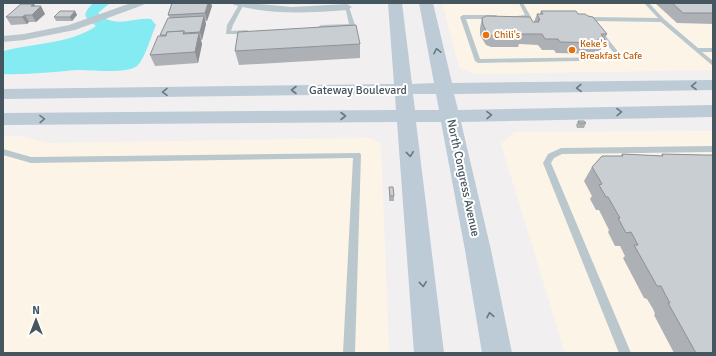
<svg xmlns="http://www.w3.org/2000/svg" width="716" height="356" viewBox="0 0 716 356" font-family="Signika,sans-serif">
<style>
.commercial{fill:#fdf4e8}
.water{fill:#85ebf2}
.lines{fill:none;stroke-linecap:round;stroke-linejoin:round}
.service{fill:#bac7cd;fill-rule:evenodd}
.minor{fill:#bac7cd;fill-rule:evenodd}
.secondary{fill:#bccbd5;fill-rule:evenodd}
.wall{fill:#adb1b5}
.shaded-wall{fill:#8d9094}
.building{fill:#c9ced3;stroke:#8d9094}
.oneway{stroke:#697982}
.food-dot{fill:#e8710a;stroke:#fff;stroke-width:1.5}
.labels{text-anchor:middle;dominant-baseline:central;stroke-width:4;stroke-linejoin:round;paint-order:stroke}
.far-food-label{font-size:10px;fill:#c56008;stroke:#fff;text-anchor:start}
.street-label{font-size:12px;fill:#46565f;stroke:#fff}
</style>
<rect width="100%" height="100%" fill="#f2eff0"/>
<g class="commercial">
<path d="M442 3H713V70L474 74 459 67Z"/>
<path d="M713 131V353H565L501 144 515 132Z"/>
<path d="M3 136H19L49 143 370 138 381 144 389 353H3Z"/>
</g>
<path class="water" d="M93 3H110L98 13C102 15 105 19 109 20 123 25 137 17 151 19L156 25C151 36 145 59 137 66 128 74 89 70 76 70 52 72 28 75 3 74L4 51C34 43 70 44 96 26 84 16 81 16 93 3Z"/>
<g class="lines">
<g class="service">
<path d="M240 3 244 4 233 25 231 31 247 30 250 32 247 34H226L227 25Z"/>
<path d="M519 3H523L531 17 530 18H517V16L525 15Z"/>
<path d="M644 3H649L664 19 698 48H713V52H702L713 61V66L661 22 594 21 623 58V60L478 63 475 61 460 17 463 15H496L499 17 496 19H466L480 59 617 57 587 19 590 17 658 18Z"/>
<path d="M345 6 349 7 355 25 354 26 319 28 318 27 321 25 349 24Z"/>
<path d="M713 146V152L562 154 554 158 551 163 631 353H619L543 163 548 154 561 148Z"/>
<path d="M3 149 31 157 360 153 361 155 355 353H343L353 158 31 163 3 155Z"/>
</g>
<g class="minor">
<path d="M131 3H145L143 5 75 30 24 40 3 42V36L24 34 69 25Z"/>
<path d="M232 3H249L292 7 347 4 352 7 347 10C308 13 272 15 234 5Z"/>
</g>
<path class="secondary" d="M388 3H402L412 84 434 83 419 3H433L452 83 713 80V90L454 94 458 110 713 105V117L461 122 491 250 512 353H482L465 250 441 122H416L444 353H414L397 122 3 125V113L396 110 395 94 3 99V89L394 84ZM413 94H436L439 110H415Z"/>
</g>
<g class="wall">
<path d="M655 3H713V24L677 23Z"/>
<path d="M34 4 35 6 45 14 36 22H29L27 24 11 25 6 17Z"/>
<path d="M212 6 207 21H205L206 24 202 40H201L202 44 198 63 155 66 150 55 161 36 160 35 170 18 168 15Z"/>
<path d="M75 11 77 15 72 21H56L54 17Z"/>
<path d="M541 11 578 14 588 16 607 34 605 39V40L600 51H595L594 54 556 53 554 50H542L538 45 519 44 518 47H491L486 45 480 35V28L482 18 534 22 537 14H540Z"/>
<path d="M360 44V58L239 65 235 51Z"/>
<path d="M578 121 586 123 584 128H577L576 125Z"/>
<path d="M622 154 661 156 662 154 704 155 713 353H674L654 315 655 314 653 309 647 299 644 298 623 258 625 256 620 246H615L608 232 609 230 599 210H596L590 199 592 196 584 181 592 167 621 156Z"/>
<path d="M389 187 394 196V201H389Z"/>
</g>
<g class="shaded-wall">
<path d="M208 3H211L212 6 207 21 205 13Z"/>
<path d="M34 4 37 10 41 6 45 14 36 22 32 15 31 6Z"/>
<path d="M75 11 77 15 72 21 70 17Z"/>
<path d="M25 15 29 22 27 24 22 17Z"/>
<path d="M204 16 206 24 202 40 200 32Z"/>
<path d="M199 33 202 44 198 63 195 52Z"/>
</g>
<g class="building">
<path d="M172 3H208L205 13 168 15Z"/>
<path d="M672 3H713V13H683Z"/>
<path d="M21 4H34L31 6H41L32 15H25L22 17H6Z"/>
<path d="M60 11H75L70 17H54Z"/>
<path d="M541 11H576L578 14H585L588 16 593 17 607 34H601L605 40H597L599 43 560 42 558 39H545L542 34H520L521 36H494L488 34 483 25 482 18 486 16 530 17 533 22H539L538 20H540L537 14H543Z"/>
<path d="M204 16 200 32 185 33 184 31 167 32 166 35H160L168 18Z"/>
<path d="M356 25 360 44 235 51 238 32Z"/>
<path d="M184 31 183 34 199 33 195 52 150 55 158 36H166L167 32Z"/>
<path d="M578 121H584L586 123H579Z"/>
<path d="M622 154 663 156 662 154 704 155H713V353H696L668 303H670L666 296 661 286H657L634 245H638L631 232 626 233 618 218H620L608 197H606L599 185 602 184 592 167 602 156H623Z"/>
<path d="M389 187H393L394 196H390Z"/>
</g>
<defs><path id="oneway-chevron" d="M-2-3.5L2.5 0L-2 3.5" fill="none" stroke-width="1.6" stroke-linecap="round" stroke-linejoin="round"/></defs>
<g class="oneway">
<use href="#oneway-chevron" transform="translate(437 51) rotate(-102)"/>
<use href="#oneway-chevron" transform="translate(694 86) rotate(179)"/>
<use href="#oneway-chevron" transform="translate(579 88) rotate(179)"/>
<use href="#oneway-chevron" transform="translate(294 90) rotate(180)"/>
<use href="#oneway-chevron" transform="translate(165 92) rotate(179)"/>
<use href="#oneway-chevron" transform="translate(619 112) rotate(-1)"/>
<use href="#oneway-chevron" transform="translate(489 115) rotate(-1)"/>
<use href="#oneway-chevron" transform="translate(343 116)"/>
<use href="#oneway-chevron" transform="translate(42 119) rotate(-1)"/>
<use href="#oneway-chevron" transform="translate(410 154) rotate(84)"/>
<use href="#oneway-chevron" transform="translate(423 284) rotate(84)"/>
<use href="#oneway-chevron" transform="translate(490 315) rotate(-101)"/>
</g>
<g class="food-dot">
<circle cx="486" cy="35" r="4"/>
<circle cx="572" cy="50" r="4"/>
</g>
<g class="labels">
<g class="far-food-label">
<text x="494" y="35">Chili's</text>
<text x="580" y="44">Keke's<tspan x="580" dy="12">Breakfast Cafe</tspan></text>
</g>
<g class="street-label">
<text x="358" y="90">Gateway Boulevard</text>
<text transform="translate(463 178) rotate(78)">North Congress Avenue</text>
</g>
</g>
<rect width="716" height="356" fill="none" stroke="#46565f" stroke-width="8"/>
<g transform="translate(36 320)" stroke="#ffffff" stroke-width="3" paint-order="stroke">
<path d="M0-3L7 15L0 10L-7 15Z" fill="#46565f"/>
<text y="-6" font-size="11" font-weight="bold" text-anchor="middle" fill="#46565f">N</text>
</g>
</svg>
